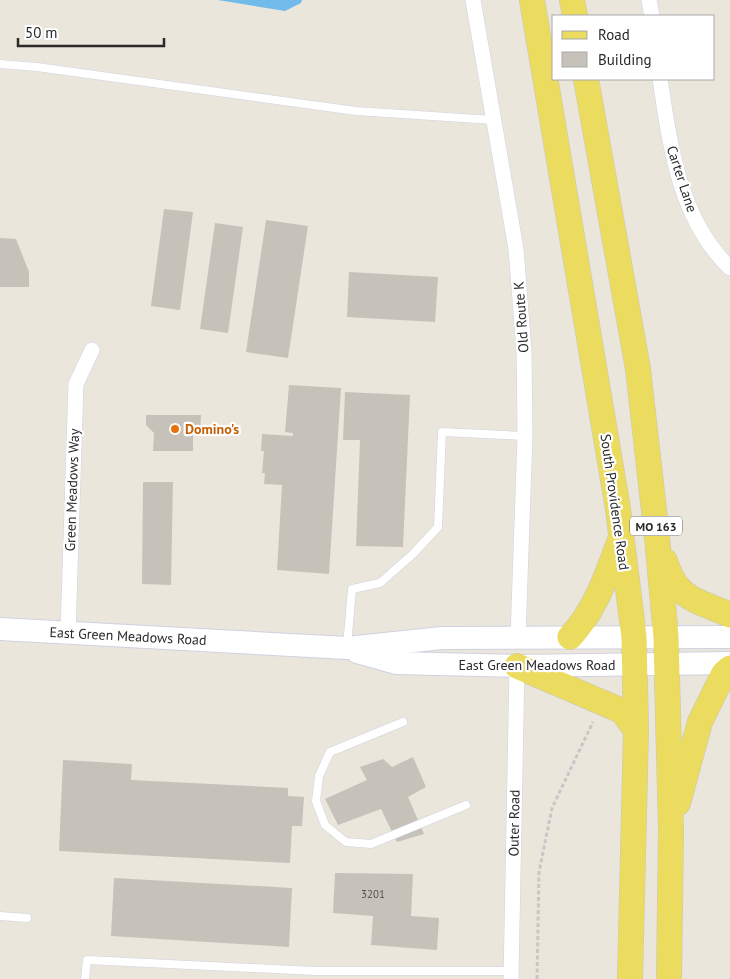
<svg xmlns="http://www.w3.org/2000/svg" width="730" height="979" viewBox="0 0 730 979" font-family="'PT Sans',sans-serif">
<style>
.water{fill:#71bbea}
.building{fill:#c6c2ba}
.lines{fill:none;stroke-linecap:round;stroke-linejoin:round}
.lane-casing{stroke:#d0d1e1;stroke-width:9}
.street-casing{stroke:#d0d1e1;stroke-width:16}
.secondary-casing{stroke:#d0d1e1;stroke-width:24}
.primary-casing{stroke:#c7c7c7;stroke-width:26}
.path{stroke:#c7c7c7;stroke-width:3;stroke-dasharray:4 2.5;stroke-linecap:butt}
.lane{stroke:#fff;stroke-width:8}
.street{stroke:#fff;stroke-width:15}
.secondary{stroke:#fff;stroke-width:22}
.primary{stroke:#ebdb5f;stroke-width:25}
.food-dot{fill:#e8710a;stroke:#fff;stroke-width:2}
.labels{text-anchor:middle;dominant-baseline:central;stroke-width:4.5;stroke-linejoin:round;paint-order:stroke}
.number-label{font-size:11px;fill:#504f4d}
.shield{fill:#fff;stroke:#696969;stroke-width:1}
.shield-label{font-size:12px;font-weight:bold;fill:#292929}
.street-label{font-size:14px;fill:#292929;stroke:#fff}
.food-label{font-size:14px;font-weight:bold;fill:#c56008;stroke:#fff;text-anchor:start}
</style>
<rect width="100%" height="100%" fill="#ebe6db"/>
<path class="water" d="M218 0H302L301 3 285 11Z"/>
<g class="building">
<path d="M164 209 193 212 180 310 151 306Z"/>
<path d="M266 220 308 226 288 358 246 352Z"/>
<path d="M215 223 243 227 228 333 200 329Z"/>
<path d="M0 238 16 239 29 272V287H0Z"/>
<path d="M349 272 438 277 435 322 347 317Z"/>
<path d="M289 385 341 388 329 574 277 570 282 485 264 484 265 473H262L264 451H261L262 434 293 436V433L285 432Z"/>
<path d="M345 392 410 395 403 547 356 546 360 440H343Z"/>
<path d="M146 415H201L200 434H193V451H153L154 433 146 425Z"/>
<path d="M143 482H173L171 585 142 584Z"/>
<path d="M413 757 426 787 408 797 424 834 397 842 381 809 338 825 325 799 367 780 360 767 383 759 392 767Z"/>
<path d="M63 760 132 764 131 780 288 788V796L304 797 302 826H292L290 863 59 851Z"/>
<path d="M335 873 413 874 411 916 439 918 437 950 371 945 373 916 333 913Z"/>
<path d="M114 878 292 888 289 947 111 936Z"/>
</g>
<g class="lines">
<defs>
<g id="lane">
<path d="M0 64 37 67 356 111 493 120"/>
<path d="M347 646 352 589 380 583 413 554 438 527 442 432 525 436"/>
<path d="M403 722 330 752 319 776 316 801 325 825 346 842 371 844 466 805"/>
<path d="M0 916 27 918"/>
<path d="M85 979 87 960 315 971H511"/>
</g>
<g id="street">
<path d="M473 0 516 249 524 350 525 436 518 637"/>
<path d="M649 0 652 16"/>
<path d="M660 79C670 145 679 219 730 268"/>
<path d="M68 633 76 384 92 350"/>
<path d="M511 979 517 666"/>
</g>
<g id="secondary">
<path d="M0 629 347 648 442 638 730 637"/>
<path d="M357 652 396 663 517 666 730 663"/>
</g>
<g id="primary">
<path d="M532 0 618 509 634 637 636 730 630 979"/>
<path d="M572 0 575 16"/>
<path d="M586 79 638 369 657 537 666 637 671 830 669 979"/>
<path d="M665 561C678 601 695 599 730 615"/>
<path d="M570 637C596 610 607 574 620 540"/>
<path d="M517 666 622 711 636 730"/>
<path d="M678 803 700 722 724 673 730 668"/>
</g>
</defs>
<use href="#lane" class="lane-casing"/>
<use href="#street" class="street-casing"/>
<use href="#secondary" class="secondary-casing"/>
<use href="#primary" class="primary-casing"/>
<path class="path" d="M537 979 539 872 552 808 593 722"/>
<use href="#lane" class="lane"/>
<use href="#street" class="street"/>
<use href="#secondary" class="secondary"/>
<use href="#primary" class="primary"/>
</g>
<circle class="food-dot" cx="175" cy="429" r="5"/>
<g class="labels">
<g class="number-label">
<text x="373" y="894">3201</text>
</g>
<rect class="shield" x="630" y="516.5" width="52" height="19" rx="4"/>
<g class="shield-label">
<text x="656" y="526">MO 163</text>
</g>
<g class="street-label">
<text transform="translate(682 179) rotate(72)">Carter Lane</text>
<text transform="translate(521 317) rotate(-94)">Old Route K</text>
<text transform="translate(72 490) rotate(-88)">Green Meadows Way</text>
<text transform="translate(615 502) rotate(82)">South Providence Road</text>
<text transform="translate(128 636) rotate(3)">East Green Meadows Road</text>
<text x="537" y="665">East Green Meadows Road</text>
<text transform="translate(514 823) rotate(-89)">Outer Road</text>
</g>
<g class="food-label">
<text x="185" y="429">Domino's</text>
</g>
</g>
<rect x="552" y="15" width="162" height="65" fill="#ffffff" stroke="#a9a9a9"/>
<rect x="562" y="31" width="25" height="8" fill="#ebdb5f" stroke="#a9a9a9"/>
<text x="598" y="40" font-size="15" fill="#292929">Road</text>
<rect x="562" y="52" width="25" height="15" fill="#c6c2ba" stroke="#a9a9a9"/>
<text x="598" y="65" font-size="15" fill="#292929">Building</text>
<path d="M18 38v8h146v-8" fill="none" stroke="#292929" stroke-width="2.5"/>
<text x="25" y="38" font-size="15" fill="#292929" stroke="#ffffff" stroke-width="4" paint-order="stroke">50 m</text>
</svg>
